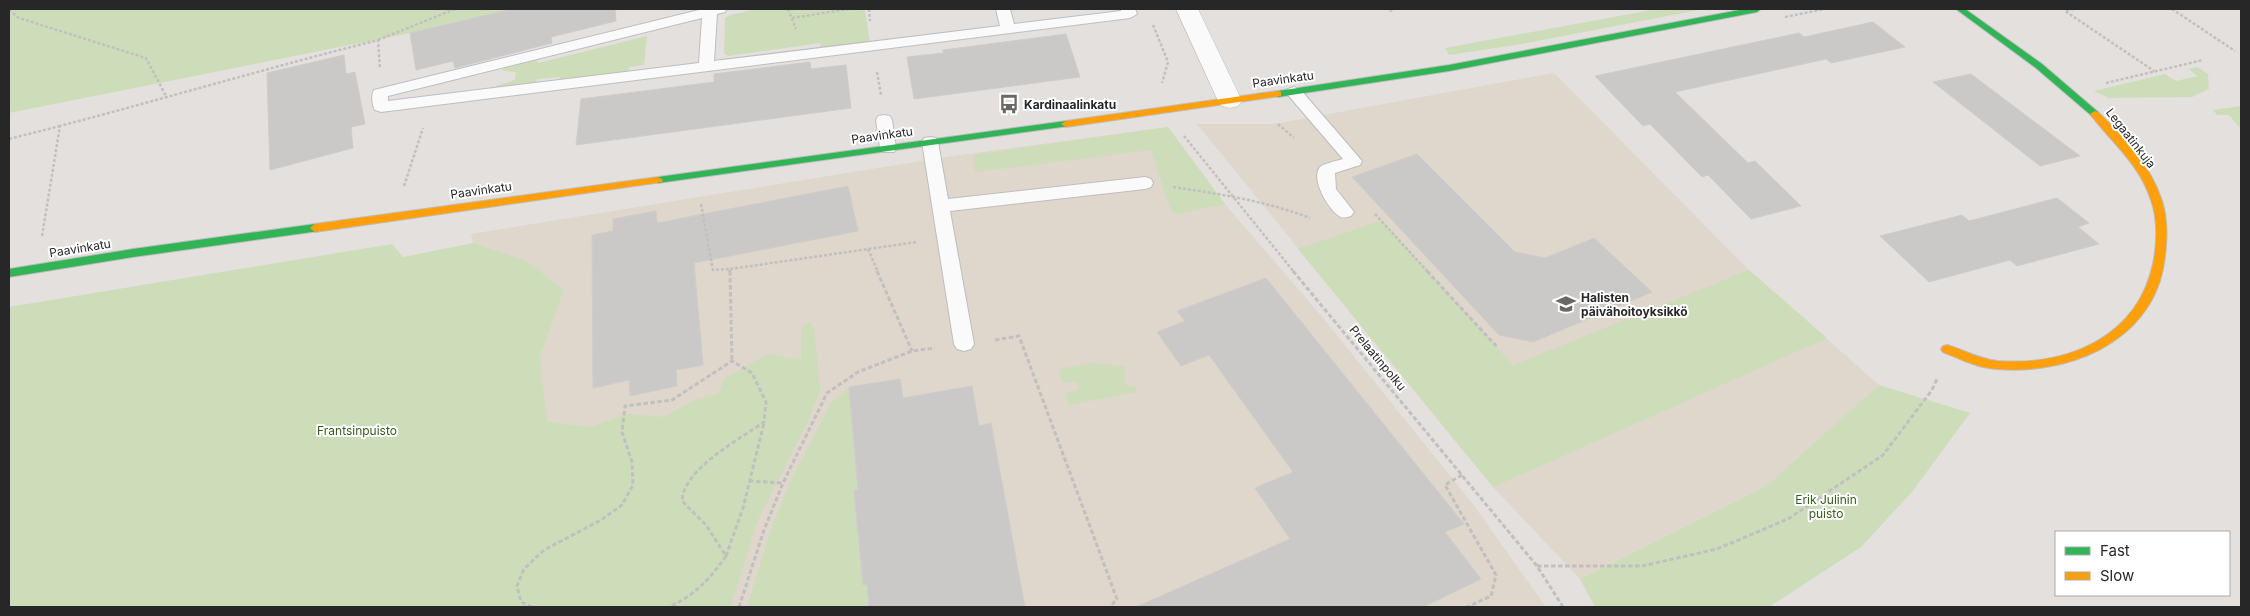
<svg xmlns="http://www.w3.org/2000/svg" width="2250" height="616" viewBox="0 0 2250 616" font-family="Inter,sans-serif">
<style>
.education{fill:#dfd6cc}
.green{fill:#cdddb9}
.building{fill:#cbc9c7;stroke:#cfccca}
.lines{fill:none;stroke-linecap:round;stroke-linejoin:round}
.lane-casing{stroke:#bebdbf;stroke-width:2}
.street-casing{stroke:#bebdbf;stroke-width:1}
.fast-casing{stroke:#bebdbf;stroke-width:2}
.slow-casing{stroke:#bebdbf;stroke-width:2}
.path-far1{stroke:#c1c0c0;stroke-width:2.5;stroke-dasharray:3 2;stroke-linecap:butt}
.path{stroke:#c1c0c0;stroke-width:3;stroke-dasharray:4.5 2.5;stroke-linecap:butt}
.lane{fill:#fbfafa;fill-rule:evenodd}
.street{fill:#fbfafa;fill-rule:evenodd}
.fast{fill:#30b455;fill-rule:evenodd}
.slow{fill:#ff9f0a;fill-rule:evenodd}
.labels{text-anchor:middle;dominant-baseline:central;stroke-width:4;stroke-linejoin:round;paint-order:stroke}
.street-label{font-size:12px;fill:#272727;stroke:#fff}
.poi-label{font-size:12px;font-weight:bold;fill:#272727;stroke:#fff;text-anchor:start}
.park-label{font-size:12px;fill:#365b20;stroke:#fff}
</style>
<rect width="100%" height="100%" fill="#e4e0de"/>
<g class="education">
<path d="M1554 73 1749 270 1879 385 1766 486 1580 579 1493 487 1197 124H1274Z"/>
<path d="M1168 127 1225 204 1323 318 1472 503 1546 607H487L590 427 547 421 540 357 564 290 527 261 473 243 471 234 946 157Z"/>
</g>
<g class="green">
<path d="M9 9H513L410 33 9 113Z"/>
<path d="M756 9 865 10 870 43 822 49 820 46 821 43 728 56 724 53 725 18 730 15Z"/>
<path d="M1657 9H1704L1522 44 1449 55 1445 48Z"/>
<path d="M647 36 644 65 629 67 628 73 559 80 560 77 537 79 535 84 495 90 496 86 515 80 516 72 503 71V68L506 67 536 59 538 63Z"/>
<path d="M2197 67 2208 74 2209 89 2192 97 2109 98 2094 91 2165 74 2176 81 2198 76 2188 69Z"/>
<path d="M2241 106V129L2229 115H2217L2213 110Z"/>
<path d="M1168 127 1225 204 1177 214 1171 211 1151 150 975 172 973 155Z"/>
<path d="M1382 220 1513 365 1749 270 1827 338 1493 487 1298 249Z"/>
<path d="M473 243 527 261 564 290 540 357 547 421 590 427 628 414 663 417 697 399 718 394 724 379 768 354 801 360 802 327 809 322 814 327 820 391 807 423 757 522 731 607H9V307L392 244 403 257Z"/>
<path d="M1092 363 1125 366 1124 376 1126 385 1136 387 1137 392 1068 405 1066 392 1079 390 1077 381 1063 383 1059 369Z"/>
<path d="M1879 385 1970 413 1912 492 1861 547 1769 607H1595L1580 579 1766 486Z"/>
<path d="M849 387 858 490 854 491 863 584H867L869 607H747L772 526 792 478 831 403Z"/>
</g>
<g class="building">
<path d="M513 9H615L616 21 551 37 552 43 455 68 453 61 416 70 410 33Z"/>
<path d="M1873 22 1905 47 1831 63 1826 59 1675 92 1748 163 1755 161 1801 206 1751 219 1708 175 1702 177 1650 124 1643 126 1595 76 1799 33 1804 37Z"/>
<path d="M1066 34 1080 77 914 99 907 57 943 53V50Z"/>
<path d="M344 55 346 74 355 72 365 124 351 127 353 148 270 170 267 73Z"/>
<path d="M810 62 811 69 846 65 851 108 576 145 581 99 714 82V74Z"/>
<path d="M1971 74 2080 156 2040 166 1933 82Z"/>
<path d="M1417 154 1515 252 1545 258 1594 238 1652 292 1533 342 1499 335 1352 177Z"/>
<path d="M848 186 858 231 694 263 703 365 676 370 677 386 630 396 629 380 593 388 592 235 613 231V219L656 211 657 223Z"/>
<path d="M2057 198 2089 223 2078 227 2099 244 2017 266 2010 260 1929 282 1880 236 1962 215 1969 221Z"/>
<path d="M1266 278 1464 524 1445 532 1481 579 1423 607H1136L1290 539 1255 488 1293 472 1209 355 1181 366 1157 332 1185 321 1177 311Z"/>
<path d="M900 379 903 398 972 386 979 426 991 423 1025 607H869L867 584 863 585 854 490H858L849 387Z"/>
</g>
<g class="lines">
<defs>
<g id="lane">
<path d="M703 9H727L725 12 717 14 714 61 1000 26 996 9H1010L1014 24 1121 11V9H1135L1137 14 1130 18 381 112 375 110C372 105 371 95 374 90ZM702 18 699 63 388 101V96Z"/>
<path d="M1294 87 1300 89 1362 161 1360 165 1335 173 1336 189 1354 212 1351 216C1347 217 1343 219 1339 216 1329 210 1310 179 1320 167 1325 163 1337 161 1343 159L1288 95 1286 92 1288 89Z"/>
<path d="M884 115 890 116 892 120 896 148 894 152H882L880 148 876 120 878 116Z"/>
<path d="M930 137 936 138 938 142 948 199 1145 177 1151 179 1153 183 1151 187 1145 189 950 211 974 344 971 349 964 351 957 349 954 344 922 142 924 138Z"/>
</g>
<path id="street" d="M1176 9H1198L1242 101 1238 106 1230 108 1222 106 1218 101Z"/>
<g id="fast">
<path d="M1745 9H1761L1757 12 1449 71 1278 97 1273 94 1278 91 1449 65Z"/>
<path d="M1956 9H1965L2042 64 2098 112V116H2092L2036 68Z"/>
<path d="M1066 121 1071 124 1069 126 658 183 653 180 658 177Z"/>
<path d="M315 224 319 225 320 228 319 231 133 257 9 277V269L133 249Z"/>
</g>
<g id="slow">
<path d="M1278 91 1281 92V96L1066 127 1061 124 1066 121Z"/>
<path d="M2095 111 2098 112C2124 137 2151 166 2162 201 2169 223 2167 247 2163 269 2148 343 2067 375 1997 369 1978 368 1960 359 1943 352L1941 349 1943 346 1947 345C1964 350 1979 359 1998 361 2067 366 2137 338 2153 264 2157 244 2158 220 2151 200 2139 163 2112 143 2090 114Z"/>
<path d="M658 177 663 180 662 182 315 232 310 228 315 224Z"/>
</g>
</defs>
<use href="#lane" class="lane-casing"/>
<use href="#street" class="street-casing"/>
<use href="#fast" class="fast-casing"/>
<use href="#slow" class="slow-casing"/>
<g class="path-far1">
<path d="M788 9 796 29"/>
<path d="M869 9 870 21"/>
<path d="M1390 9 1392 12"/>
<path d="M2074 9 2065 11 2154 71"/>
<path d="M2172 9 2235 51"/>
<path d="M9 10 19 18 146 58 167 98"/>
<path d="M1785 17 1824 9"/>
<path d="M792 18 849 9"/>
<path d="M1153 25 1168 62 1162 83"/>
<path d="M378 40 455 9"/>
<path d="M877 72 881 95"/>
<path d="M2106 83 2203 60"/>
<path d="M1278 124 1294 138"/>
<path d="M1184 136 1294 272"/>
<path d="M9 139 60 126"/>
<path d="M404 186 423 128"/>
<path d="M1173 187C1220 194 1266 201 1310 218"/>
<path d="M701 204 713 270 730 269V272"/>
<path d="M1375 214 1428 272"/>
<path d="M42 236 60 126C166 98 272 67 378 40L380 68"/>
<path d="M868 249 878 272"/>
<path d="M730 269 917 242"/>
</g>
<g class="path">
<path d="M730 271 732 361"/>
<path d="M877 271 912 351"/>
<path d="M1293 271 1537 566 1563 607"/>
<path d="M1427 271 1498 348"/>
<path d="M995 340 1019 336 1117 599 1110 607"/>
<path d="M1462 475 1445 485 1496 575 1491 596 1467 607"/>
<path d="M749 481 783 483"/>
<path d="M726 556 743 508 764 423"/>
<path d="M1537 566H1642L1717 549 1788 519 1883 455 1932 390 1937 379"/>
<path d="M532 607 521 602 517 586 524 569 544 550 601 520 622 505 633 485 632 462 622 432 625 406 672 400 732 361 752 373 766 402 764 422C740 439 683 469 682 501L706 525 726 556C710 579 695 595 669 607"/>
<path d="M739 607 764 530 783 483 827 393 858 372 912 351 935 348"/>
</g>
<use href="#lane" class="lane"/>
<use href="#street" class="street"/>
<use href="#fast" class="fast"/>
<use href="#slow" class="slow"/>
</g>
<defs>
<symbol id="bus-bare" viewBox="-9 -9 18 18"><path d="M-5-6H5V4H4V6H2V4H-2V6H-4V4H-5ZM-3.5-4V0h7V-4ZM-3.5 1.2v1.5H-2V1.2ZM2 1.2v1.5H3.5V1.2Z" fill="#696867" stroke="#fff" stroke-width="2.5" paint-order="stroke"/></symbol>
<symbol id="school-bare" viewBox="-9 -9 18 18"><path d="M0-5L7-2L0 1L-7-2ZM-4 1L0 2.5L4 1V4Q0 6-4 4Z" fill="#696867" stroke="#fff" stroke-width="2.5" paint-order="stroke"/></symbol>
</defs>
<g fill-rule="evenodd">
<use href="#bus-bare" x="995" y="90" width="28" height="28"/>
<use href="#school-bare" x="1552" y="290" width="28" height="28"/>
</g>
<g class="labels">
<g class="street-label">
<text transform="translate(1283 79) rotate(-8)">Paavinkatu</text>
<text transform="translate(882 135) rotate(-8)">Paavinkatu</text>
<text transform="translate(2131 138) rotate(52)">Legaatinkuja</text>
<text transform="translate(481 190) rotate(-8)">Paavinkatu</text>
<text transform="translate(80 248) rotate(-9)">Paavinkatu</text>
<text transform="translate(1378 358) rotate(50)">Prelaatinpolku</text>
</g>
<g class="poi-label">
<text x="1024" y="104">Kardinaalinkatu</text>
<text x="1581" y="297">Halisten<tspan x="1581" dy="14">päivähoitoyksikkö</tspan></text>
</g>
<g class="park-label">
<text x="357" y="430">Frantsinpuisto</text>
<text x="1826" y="499">Erik Julinin<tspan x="1826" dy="14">puisto</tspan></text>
</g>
</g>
<rect width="2250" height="616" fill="none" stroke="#272727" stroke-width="20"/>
<rect x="2055" y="531" width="175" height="65" fill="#ffffff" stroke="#a9a9a9"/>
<rect x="2065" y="547" width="25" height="8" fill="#30b455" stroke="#a9a9a9"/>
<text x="2100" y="556" font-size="15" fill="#272727">Fast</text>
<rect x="2065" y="572" width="25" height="8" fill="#ff9f0a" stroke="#a9a9a9"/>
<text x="2100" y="581" font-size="15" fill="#272727">Slow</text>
</svg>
